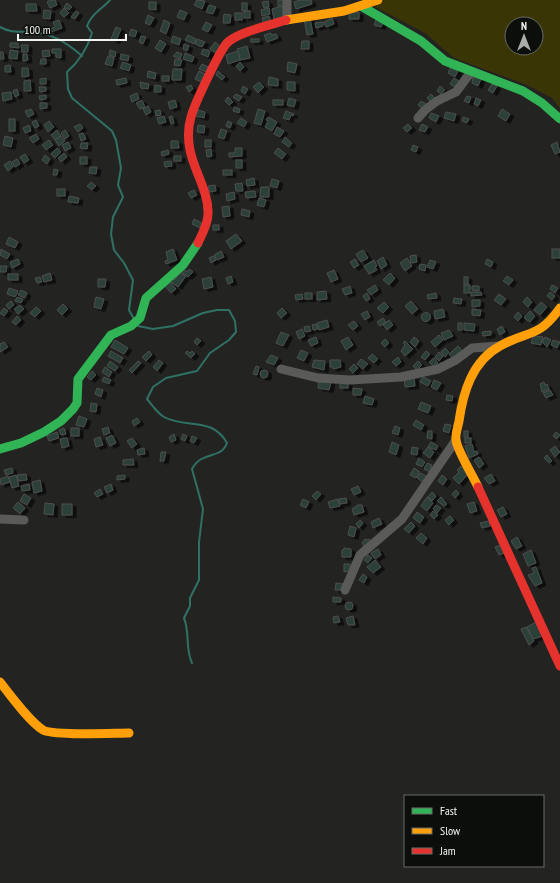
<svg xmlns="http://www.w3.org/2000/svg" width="560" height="883" viewBox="0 0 560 883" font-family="'PT Sans Narrow',sans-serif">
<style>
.green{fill:#3a3505;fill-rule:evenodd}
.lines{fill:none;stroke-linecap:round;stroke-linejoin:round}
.stream{stroke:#2f7164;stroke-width:2}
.building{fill:#2c4038;stroke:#4d4e4d;filter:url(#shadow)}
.street{stroke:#5a5a59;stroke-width:9}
.fast{stroke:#30b455;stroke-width:9}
.slow{stroke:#ff9f0a;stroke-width:9}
.jam{stroke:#e5322d;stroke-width:9}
</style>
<defs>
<filter id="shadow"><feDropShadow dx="4" dy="2.5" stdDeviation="0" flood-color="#0009"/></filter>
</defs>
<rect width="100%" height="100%" fill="#232422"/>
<path class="green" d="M385 0H560V108L552 98 527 85 454 58 425 33 375 7ZM512 24H536V48H512Z"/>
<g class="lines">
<g class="stream">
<path d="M110 0C101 10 92 13 87 26L92 33C87 49 80 61 67 72L68 89 72 98 112 131 116 140 121 168 118 185 123 197 113 217 111 234 114 250 124 263 133 280 129 310 134 319"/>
<path d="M0 27C11 33 18 31 30 32 52 33 66 42 82 56"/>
<path d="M138 326 153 329 173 326 203 313 217 310H229L235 321 236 332 229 340 210 353 197 371 166 378 153 387 147 399C152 405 157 413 164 417 186 429 212 416 227 443 221 460 202 450 192 469L203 509 199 542V580L190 598V606L184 618C190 632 185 649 192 663"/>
</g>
</g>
<g class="building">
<path d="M50 0H55L57 5 50 8 47 2Z"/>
<path d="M197 0 205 1 202 9 194 5Z"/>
<rect x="278" y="0" width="7" height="6"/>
<path d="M300 0H311L312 4 296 9 294 2Z"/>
<path d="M268 1 269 7 264 8 262 2Z"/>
<path d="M149 2H156V10L149 9Z"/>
<path d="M67 3 72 7 69 10 64 7Z"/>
<rect x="242" y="3" width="5" height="8"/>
<path d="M26 4H36L37 11H26Z"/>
<path d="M209 5 216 7 213 14 206 12Z"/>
<path d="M282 6 285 16 274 19 272 9Z"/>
<path d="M64 8 69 13 64 17 60 13Z"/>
<path d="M269 8 270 14 262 16 261 10Z"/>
<path d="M44 10 51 11 50 19 43 18Z"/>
<path d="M180 10 187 13 184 20 177 17Z"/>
<path d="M76 11 79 13 75 19 71 17Z"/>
<rect x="244" y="11" width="6" height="7"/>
<path d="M359 12V19H349V13Z"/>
<rect x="235" y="13" width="7" height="7"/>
<path d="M224 14 231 15 230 23H223Z"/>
<path d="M148 15 154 18 150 25 145 23Z"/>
<path d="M269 16 271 22 264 24 262 18Z"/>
<path d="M310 18 313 34 307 35 304 19Z"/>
<path d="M332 18 334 24 326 27 324 22Z"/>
<path d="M377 18 384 21 381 27 374 25Z"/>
<path d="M59 20 62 28 51 32 50 29 55 27 53 22Z"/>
<path d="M164 20 170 23 166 34 160 31Z"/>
<path d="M206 22 212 25 208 32 202 29Z"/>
<path d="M323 22V26L316 28 315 23Z"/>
<path d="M116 27 121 29 116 41 111 39Z"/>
<path d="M131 29 137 31 135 37 129 35Z"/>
<path d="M271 33V35L276 34 278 38 267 42 264 35Z"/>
<path d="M188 35 196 39 194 44 185 40Z"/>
<path d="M141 36 146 37 143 44 139 42Z"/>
<path d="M173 36 181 39 179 45 171 42Z"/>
<path d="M197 39 205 42 202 47 195 44Z"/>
<rect x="251" y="39" width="8" height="3"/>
<path d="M160 40 166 44 161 52 155 48Z"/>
<path d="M302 41H309V49H301Z"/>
<path d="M215 42 220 46 216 53 210 49Z"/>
<path d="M10 43H18L19 48 10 47Z"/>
<path d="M184 44 189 46 187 51 183 49Z"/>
<path d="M21 45H28V52H22Z"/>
<path d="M247 46 250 58 240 60 237 49Z"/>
<path d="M52 49H61V58L56 57V53H52Z"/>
<path d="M203 49 210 51 208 57 201 54Z"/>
<path d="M10 50 18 51 17 59 9 58Z"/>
<path d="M49 50 50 56 43 57 42 51Z"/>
<path d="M110 50 116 52 115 57 109 55Z"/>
<path d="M238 51 240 60 228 64 226 55Z"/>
<path d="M0 52H3L4 59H0Z"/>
<path d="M177 52 182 54 180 59 173 56Z"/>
<path d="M185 53 194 57 192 62 183 59Z"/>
<path d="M23 54H27L28 60 23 61Z"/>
<path d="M121 54 129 56 128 61 120 59Z"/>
<path d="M108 56 114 58 112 66 105 64Z"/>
<path d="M41 59H46V64H40Z"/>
<path d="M175 59 182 60 180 66 174 65Z"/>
<path d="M123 62 131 65 129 71 120 68Z"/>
<path d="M240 62 244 67 240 71 236 66Z"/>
<path d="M288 62 297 64 295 73 287 71Z"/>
<path d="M202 64 208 67 206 72 199 69Z"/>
<path d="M10 65 11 72H5V66Z"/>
<path d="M22 68H28L29 76 22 77Z"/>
<path d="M450 68 458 71 455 77 448 73Z"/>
<path d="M173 69H182L181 80H172Z"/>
<path d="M148 71 156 73 155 79 147 77Z"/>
<path d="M199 71 205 74 201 82 195 79Z"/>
<path d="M218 71 225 77 222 80 216 75Z"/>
<rect x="162" y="76" width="7" height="5"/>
<path d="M269 77 278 79V86L268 85Z"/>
<path d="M473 77 481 79 478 86 472 83Z"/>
<path d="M46 78V84H40V79Z"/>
<path d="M126 78 127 83 117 85 116 80Z"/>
<path d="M454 78 460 82 456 88 450 84Z"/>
<path d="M30 80 31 91H24V81Z"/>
<path d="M140 82 149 84 148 89 141 88Z"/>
<path d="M259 82 264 87 258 93 253 87Z"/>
<path d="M287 82H295V91L287 90Z"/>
<path d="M492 84 497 86 493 93 488 90Z"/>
<path d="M155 85 161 86V92H154Z"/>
<path d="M191 85 193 89 189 92 186 87Z"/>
<path d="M243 86 248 89 245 94 241 91Z"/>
<path d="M440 86 445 90 441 94 437 91Z"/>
<path d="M39 87H46V91L40 92Z"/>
<path d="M17 89 19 95 15 97 13 91Z"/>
<path d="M11 92 12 99 3 101 2 93Z"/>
<path d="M137 93 139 99 132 102 130 96Z"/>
<path d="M236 94 242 97 239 101 233 97Z"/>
<path d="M431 94 435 98 431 102 427 98Z"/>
<path d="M46 95V99L40 100 39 96Z"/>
<path d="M467 96 471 97 469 103 464 101Z"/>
<path d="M228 97 233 102 229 105 225 101Z"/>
<path d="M289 98 296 100 294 107 287 105Z"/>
<path d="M476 98 481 100 478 106 474 104Z"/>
<path d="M142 100 145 107 140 109 136 103Z"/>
<path d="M175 100 177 107 170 109 168 102Z"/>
<rect x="273" y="100" width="10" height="5"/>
<path d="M421 101 426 104 423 109 418 105Z"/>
<path d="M40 103H47V108L40 109Z"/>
<path d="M148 106 151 112 146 115 143 109Z"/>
<path d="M234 107 240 109 239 113 233 111Z"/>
<path d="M31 109 34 114 28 117 25 111Z"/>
<path d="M258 109 265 111 261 125 254 123Z"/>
<path d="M502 109 510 114 506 121 498 116Z"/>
<path d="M160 110 161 115 156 116 155 111Z"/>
<path d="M198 110 205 112 204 118 196 116Z"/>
<path d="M286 111 294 114 293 116 291 115 289 120 283 118Z"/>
<path d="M446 112 456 114 454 121 444 118Z"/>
<path d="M431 113 439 116 436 122 429 118Z"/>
<path d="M164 116 166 122 159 124 157 118Z"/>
<path d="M172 116 174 123 171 124 169 117Z"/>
<path d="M268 117 277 122 272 131 265 127 268 121 266 120Z"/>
<path d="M463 117 469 119 467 123 462 121Z"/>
<path d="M241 118 247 122 244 127 237 123Z"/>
<rect x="9" y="119" width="6" height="12"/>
<path d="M36 120 39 126 35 128 32 122Z"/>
<path d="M49 121 54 127 48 132 44 125Z"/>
<path d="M228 121 232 123 230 128 226 126Z"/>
<path d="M80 124 83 128 78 132 74 127Z"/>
<path d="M408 124 412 128 407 132 403 128Z"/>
<path d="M422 124 428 127 425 132 419 130Z"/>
<path d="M29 125 31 131 25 133 23 128Z"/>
<path d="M198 125 205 126 204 133 197 132Z"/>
<path d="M277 127 284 131 280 137 274 134Z"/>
<path d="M221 129 227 131 224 139 218 137Z"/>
<path d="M57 130 61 136 55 140 51 135Z"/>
<path d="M65 130 69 136 65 139 61 133Z"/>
<path d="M83 133 86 139 81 141 79 134Z"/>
<path d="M36 134 39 139 33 143 29 138Z"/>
<path d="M5 136 13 138 11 147 3 145Z"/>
<path d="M61 136 65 141 59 146 55 140Z"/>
<path d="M285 137 292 143 289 147 282 142Z"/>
<path d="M49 140 53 145 46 150 42 145Z"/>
<rect x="205" y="140" width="6" height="7"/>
<path d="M171 141H178L179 148H171Z"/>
<path d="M68 142 71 148 65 151 62 145Z"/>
<path d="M557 142 560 152 555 154 551 145Z"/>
<path d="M81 143H88L87 149 80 148Z"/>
<path d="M413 145 418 147 416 152 411 150Z"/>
<path d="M57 148 61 152 55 158 51 154Z"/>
<path d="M235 148H242V156L229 157V153H235Z"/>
<path d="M278 148 286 154 282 159 274 153Z"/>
<path d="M211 149 212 156 207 157 206 150Z"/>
<path d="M168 150 169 154 162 156 161 152Z"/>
<path d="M64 153 67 157 61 162 58 158Z"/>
<path d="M25 154 29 160 24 163 20 157Z"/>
<path d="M45 155 50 159 47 164 42 160Z"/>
<rect x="174" y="156" width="7" height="5"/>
<rect x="80" y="157" width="7" height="7"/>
<path d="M17 159 20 164 15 167 12 162Z"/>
<rect x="236" y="160" width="6" height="8"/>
<path d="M10 161 13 167 8 171 4 165Z"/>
<path d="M171 161 172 166 165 167 164 162Z"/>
<path d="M90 167H97L96 174 89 173Z"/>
<path d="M54 169 58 170 57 175H53Z"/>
<rect x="223" y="170" width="9" height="5"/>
<path d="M254 178 255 185 247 186 246 180Z"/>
<path d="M272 179 279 181 277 188 270 186Z"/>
<path d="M91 182 96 186 92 190 87 186Z"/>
<path d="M242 183 243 191H236L235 184Z"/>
<path d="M215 185 216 191 210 192 208 186Z"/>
<path d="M261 187H269V197H260Z"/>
<rect x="57" y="189" width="8" height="7"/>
<path d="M194 190 197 195 191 198 188 193Z"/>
<path d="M255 191 256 197 246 198 245 192Z"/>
<path d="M234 192 235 199 227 201 226 194Z"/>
<path d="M69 196 79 198 78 203 68 202Z"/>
<path d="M259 198 266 200 264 207 257 205Z"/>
<path d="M229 206 230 216 223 217 222 207Z"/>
<path d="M242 209 250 211 249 217 241 215Z"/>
<path d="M194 219 202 223 200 228 192 224Z"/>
<rect x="213" y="225" width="6" height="5"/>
<path d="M236 234 242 241 231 249 226 241Z"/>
<path d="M9 237 18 242 15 248 6 244Z"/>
<path d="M1 249 10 254 7 259 0 255Z"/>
<path d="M173 249 177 260 166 264 165 261 168 260 166 252Z"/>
<rect x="552" y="249" width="8" height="9"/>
<path d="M363 250 368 258 361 262 356 254Z"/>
<path d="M221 251 224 257 217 260 214 255Z"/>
<path d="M416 255 417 262 411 263 410 256Z"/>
<path d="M213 256 216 260 211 263 209 258Z"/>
<path d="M383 257 387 265 381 269 377 261Z"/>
<path d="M407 258 412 266 405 271 400 263Z"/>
<path d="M18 259 20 264 12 268 10 262Z"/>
<path d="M355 259 359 265 354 268 350 262Z"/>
<path d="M487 259 493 262 491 267 485 264Z"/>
<path d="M374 260 377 266 375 267 377 270 369 274 364 266Z"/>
<path d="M430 260 436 262 433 269 427 267Z"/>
<path d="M420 264 426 265 425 271 419 269Z"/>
<path d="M0 266H7L6 272H0Z"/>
<path d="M184 269 187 272 189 269 193 272 188 277 182 272Z"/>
<path d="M334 270 338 279 331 282 327 273Z"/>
<path d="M179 272 186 276 178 287 168 280 170 277 175 280Z"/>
<path d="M50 273 52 280 44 282 42 276Z"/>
<path d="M390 273 395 278 389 285 383 280Z"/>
<rect x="8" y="274" width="10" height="6"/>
<path d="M231 276 233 282 228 284 226 278Z"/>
<path d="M507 276 513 280 509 285 503 281Z"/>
<path d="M40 277 42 282 37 283 35 278Z"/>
<path d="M211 277 213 287 204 289 202 279Z"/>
<rect x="464" y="277" width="4" height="7"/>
<path d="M98 279H106L105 287H98Z"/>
<path d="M170 282 176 289 171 293 165 286Z"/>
<path d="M375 285 378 290 371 295 367 290Z"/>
<rect x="464" y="285" width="6" height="8"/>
<path d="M552 285 558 288 555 293 550 289Z"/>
<path d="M350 286 352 293 345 295 342 289Z"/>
<path d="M472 286H479V291L472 290Z"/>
<path d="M9 288 18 291 15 297 7 294Z"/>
<path d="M21 290 27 293 25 298 18 295Z"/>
<path d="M326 291 327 299 317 300V292Z"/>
<path d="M471 292H481L482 295 471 296Z"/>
<path d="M550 292 555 296 552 300 547 296Z"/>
<rect x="305" y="293" width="7" height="6"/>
<path d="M367 293 370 299 366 301 363 296Z"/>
<path d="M436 293 437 298 428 299 427 295Z"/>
<path d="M302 294 303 299 296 300 295 295Z"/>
<path d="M499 294 506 299 501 305 494 300Z"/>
<path d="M17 297 23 299 21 303 15 301Z"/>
<path d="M96 297 104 299 101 309 94 307Z"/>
<path d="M527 297 532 302 528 307 523 302Z"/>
<path d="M454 298 462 299 461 304 453 303Z"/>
<path d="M472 300H480V306L472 307Z"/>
<path d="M11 301 14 305 9 309 6 305Z"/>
<path d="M411 301 418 309 412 314 405 306Z"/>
<path d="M384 302 389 307 383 313 377 308Z"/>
<path d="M541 302 547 307 540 315 534 310Z"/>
<path d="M63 304 68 309 62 315 57 310Z"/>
<path d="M20 305 24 309 18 314 14 309Z"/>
<path d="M36 307 41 311 35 317 30 313Z"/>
<path d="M4 308 8 311 4 316 0 313Z"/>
<path d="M282 308 287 313 281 318 277 313Z"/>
<path d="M443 309 445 317 435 319 434 311Z"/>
<path d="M472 309 481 310 480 316 472 315Z"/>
<path d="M367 311 370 317 365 320 361 314Z"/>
<path d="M530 311 535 316 530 322 524 318Z"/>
<path d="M518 312 522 316 518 321 514 317Z"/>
<circle cx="426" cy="317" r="4.5"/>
<path d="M17 316 21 320 16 325 12 322Z"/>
<path d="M383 318 386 322 380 326 377 322Z"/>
<path d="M327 320 329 327 319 330 317 323Z"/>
<path d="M389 320 393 325 387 330 383 325Z"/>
<path d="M354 321 358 326 353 330 348 325Z"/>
<rect x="458" y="323" width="4" height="7"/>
<path d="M464 323 475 324 474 331 464 330Z"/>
<path d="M316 324 318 329 313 330 312 325Z"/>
<path d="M309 326 311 331 305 332 304 327Z"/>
<path d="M502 326 505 332 500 335 497 329Z"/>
<path d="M302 329 305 336 299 339 296 332Z"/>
<path d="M449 330 453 336 444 340 441 333Z"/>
<path d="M491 331V335L483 336 482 332Z"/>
<path d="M281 332 289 335 283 346 276 343Z"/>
<path d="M439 335 443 340 435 347 431 342Z"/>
<path d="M536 336 543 337 541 345 531 343 533 337Z"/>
<path d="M316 337 318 343 311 346 308 340Z"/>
<path d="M348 337 353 345 346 350 341 341Z"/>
<path d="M414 337 419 341 415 347 410 342Z"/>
<path d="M545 337 551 340 547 347 542 342Z"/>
<path d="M197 338 201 341 197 345 194 342Z"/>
<path d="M385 339 389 343 385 347 381 343Z"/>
<path d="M115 340 128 348 124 354 111 347Z"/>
<path d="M553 340 560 342 557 348 551 345Z"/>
<path d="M405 341 413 349 405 356 401 351 405 345 403 343Z"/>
<path d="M4 342 8 347 0 352V344Z"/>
<path d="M458 346 463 351 453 359 449 354Z"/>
<path d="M445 348 449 352 445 357 441 352Z"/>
<path d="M301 350 308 353 304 361 297 358Z"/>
<path d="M111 351 123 358 120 363 108 356Z"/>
<path d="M149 351 152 355 146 361 142 357Z"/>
<path d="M187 351 190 353 192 351 195 354 191 358 185 353Z"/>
<path d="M426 351 430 354 425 360 421 357Z"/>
<path d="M439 352 443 356 439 361 435 357Z"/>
<path d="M372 354 378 359 374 363 368 358Z"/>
<path d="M271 355 278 358 274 365 266 362Z"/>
<path d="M398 357 401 362 396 366 392 362Z"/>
<path d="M434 358 438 363 434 367 429 362Z"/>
<path d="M361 359 368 364 363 369 357 364Z"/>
<path d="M159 360 163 363 157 371 153 367Z"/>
<path d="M314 360 325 361 324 370 312 367Z"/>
<path d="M330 360H340L341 367 333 369V367H330Z"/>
<path d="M110 361 118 367 115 371 107 366Z"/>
<path d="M138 361 141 363 132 373 129 370Z"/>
<path d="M418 361 422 365 417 370 413 366Z"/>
<path d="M354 364 358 368 353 373 349 369Z"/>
<path d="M256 366 259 367 257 375 253 374Z"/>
<path d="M105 367 112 372 109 377 102 372Z"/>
<circle cx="264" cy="374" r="4"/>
<path d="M92 371 96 375 91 380 87 377Z"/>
<path d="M104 377 111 380 109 384 102 381Z"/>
<path d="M414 377 415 386 405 387 404 378Z"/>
<path d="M423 377 431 381 428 386 420 382Z"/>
<path d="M319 380 331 382 329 390 318 388Z"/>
<path d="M434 380 441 383 437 390 431 387Z"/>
<path d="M544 382 545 385 547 384 549 389 542 392 540 384Z"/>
<rect x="340" y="383" width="8" height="5"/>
<path d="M97 388 103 390 101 397 95 394Z"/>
<path d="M353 388 362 389 361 395H353Z"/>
<path d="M550 390 553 395 546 398 543 393Z"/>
<path d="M447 395 453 396 452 401 446 400Z"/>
<path d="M365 396 374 399 372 405 363 403Z"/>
<path d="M421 402 431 406 428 413 418 409Z"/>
<path d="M91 403 97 404 96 412 90 411Z"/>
<path d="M79 416 87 419 84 427 76 425Z"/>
<path d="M137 418 140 422 134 426 132 421Z"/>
<path d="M416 420 424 425 421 430 413 425Z"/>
<path d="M445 424 451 425 449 433 443 431Z"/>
<path d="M395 426 400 428 398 435 392 433Z"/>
<path d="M108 427 110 433 104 435 102 429Z"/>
<path d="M64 428 66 434 61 435 59 430Z"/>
<rect x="71" y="428" width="8" height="8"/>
<path d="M428 431H432V439L427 438Z"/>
<rect x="464" y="431" width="4" height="6"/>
<path d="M57 432 59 438 49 441 47 436Z"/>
<path d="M556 432 560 435 557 439 553 436Z"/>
<path d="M174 434 176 440 171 442 169 437Z"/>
<path d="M183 434 187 436 185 441 181 439Z"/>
<path d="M112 435 116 443 110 446 106 438Z"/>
<path d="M192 436 197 438 194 443 190 441Z"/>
<path d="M100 437 103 445 96 447 94 439Z"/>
<path d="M67 438 69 446 62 448 60 439Z"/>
<path d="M132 438 137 444 132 448 127 441Z"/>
<rect x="465" y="438" width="6" height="5"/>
<path d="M392 442 399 445 396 455 389 452Z"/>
<path d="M431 442 438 446 436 450 428 447Z"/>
<path d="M472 444 474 452 477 451 478 454 469 458 465 446Z"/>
<path d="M555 446 560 452 555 457 550 450Z"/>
<path d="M412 447 418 448 417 455 411 454Z"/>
<path d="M428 447 434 452 430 458 423 453Z"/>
<path d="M144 448 145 454 138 455 137 450Z"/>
<path d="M161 452H166L164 461H160Z"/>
<path d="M547 455 552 461 549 463 544 458Z"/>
<path d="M479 457 484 464 479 468 474 460Z"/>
<path d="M419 458 425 462 422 467 416 464Z"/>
<path d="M133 459 134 465H123V460Z"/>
<path d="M427 463 432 465 430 472 424 469Z"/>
<path d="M461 466 468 474 459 484 453 478 459 472 457 470Z"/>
<path d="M12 468 13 473 6 475 4 470Z"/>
<path d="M414 468 420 472 416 478 410 475Z"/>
<path d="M421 473 429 478 425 484 417 478Z"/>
<path d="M26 474 27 480 18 481 17 475Z"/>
<path d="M491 474 495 481 489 484 484 478Z"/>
<path d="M16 475 19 486 12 488 9 477Z"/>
<path d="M125 475V479L117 480V476Z"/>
<path d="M442 475 447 479 443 485 438 481Z"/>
<path d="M8 476 10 482 1 485 0 479Z"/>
<path d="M40 480 42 491 34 493 32 482Z"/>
<path d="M29 484 30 490 22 491 21 486Z"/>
<path d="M111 484 113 490 107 493 104 487Z"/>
<path d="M358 486 361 492 354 495 351 489Z"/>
<path d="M100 489 103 494 97 497 94 493Z"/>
<path d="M456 490 459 494 455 498 452 494Z"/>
<path d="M317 491 321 494 316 500 312 496Z"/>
<path d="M432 492 436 496 432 501 428 497Z"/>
<path d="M24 494 31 498 27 505 20 501Z"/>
<path d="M427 497 433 503 427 511 421 506Z"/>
<path d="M441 497 447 504 444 506 437 501Z"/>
<path d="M346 498 347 503 340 504 339 499Z"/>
<path d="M303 499 309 502 306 508 300 505Z"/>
<path d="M338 499 340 506 330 508 328 502Z"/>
<path d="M18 502 25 508 20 514 13 508Z"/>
<path d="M474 502 477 511 470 513 467 504Z"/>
<path d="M45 503 54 504 53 515 44 514Z"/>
<rect x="62" y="504" width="10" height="11"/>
<path d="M358 505H362L364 512 354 515 352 509Z"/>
<path d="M436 505 441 508 437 513 433 509Z"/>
<path d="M503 507 507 514 501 517 497 510Z"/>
<path d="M433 511 438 515 434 519 430 515Z"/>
<path d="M417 512 424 517 420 523 413 518Z"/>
<path d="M450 516 454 520 449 525 445 520Z"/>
<path d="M379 518 382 524 373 528 371 522Z"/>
<path d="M360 520 363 523 359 528 356 524Z"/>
<path d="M489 521 490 526 482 528 480 523Z"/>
<path d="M411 522 415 526 409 533 404 529Z"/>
<path d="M350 526 356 528 354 537 348 535Z"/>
<path d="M421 533 427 538 423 544 416 538Z"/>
<path d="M517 537 522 546 516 549 511 541Z"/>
<path d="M365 539 366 540 369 539 372 544 365 548 362 543Z"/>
<path d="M501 545 505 553 499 555 495 547Z"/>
<path d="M344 548 351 549V557H342V550H344Z"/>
<path d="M378 549 381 555 375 559 371 553Z"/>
<path d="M531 550 536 563 528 566 523 554Z"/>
<path d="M368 555 372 558 368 563 364 560Z"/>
<path d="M375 560 381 567 373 573 367 567Z"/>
<path d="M344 564H350V571L344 572Z"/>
<path d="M536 567 542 583 535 586 528 575 534 573 532 568Z"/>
<path d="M363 574 367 577 364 583 359 580Z"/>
<path d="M336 583 343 584 342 590H335Z"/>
<path d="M333 597 341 598V602H333Z"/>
<circle cx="349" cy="606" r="4"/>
<path d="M338 616 340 622 334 623 333 617Z"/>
<path d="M353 616 355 625H348L346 618Z"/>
<path d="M536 622 543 636 533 639 527 627Z"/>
<path d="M526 627 534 641 529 645 521 629Z"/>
</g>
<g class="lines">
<g class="street">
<path d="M287 0V20"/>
<path d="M418 118 425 110 437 101 456 92 471 72"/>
<path d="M281 369 318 378 350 380 401 377 438 369 456 360 472 348 499 346"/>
<path d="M0 519 24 520"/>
<path d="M345 590 360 555 402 519 456 440"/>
</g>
<g class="fast">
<path d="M361 6 421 41 445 61 523 91 542 103 560 119"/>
<path d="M0 449 21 443 44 432 61 421 73 409 77 403 78 379 111 335 131 326 140 318 146 298 183 265 198 243"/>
</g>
<g class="slow">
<path d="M286 20 344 11 378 0"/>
<path d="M478 487C473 476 457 450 456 440 455 434 458 427 459 421 463 393 472 361 500 346 528 330 538 339 560 308"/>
<path d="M0 682C11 696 29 721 43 730 53 736 114 733 129 733"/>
</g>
<g class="jam">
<path d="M198 243C202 234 208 224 208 214 209 192 194 171 190 150 188 140 188 127 191 117 194 105 219 52 227 43 238 32 271 25 286 20"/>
<path d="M478 487 560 666"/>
</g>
</g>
<rect x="404" y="795" width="140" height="72" fill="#0c0e0c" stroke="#686a68"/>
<rect x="412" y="808" width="20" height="6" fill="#30b455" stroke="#686a68"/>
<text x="440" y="815" font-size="12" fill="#f3f5f3">Fast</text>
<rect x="412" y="828" width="20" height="6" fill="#ff9f0a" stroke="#686a68"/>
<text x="440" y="835" font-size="12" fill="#f3f5f3">Slow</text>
<rect x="412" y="848" width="20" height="6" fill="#e5322d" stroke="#686a68"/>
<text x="440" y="855" font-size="12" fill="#f3f5f3">Jam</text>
<g transform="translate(524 36)"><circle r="19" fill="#0c0e0c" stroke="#686a68"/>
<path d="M0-3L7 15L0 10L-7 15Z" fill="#aaacaa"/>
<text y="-6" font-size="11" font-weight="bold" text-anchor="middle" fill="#f3f5f3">N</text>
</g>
<path d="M18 34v6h108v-6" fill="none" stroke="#f3f5f3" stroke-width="2"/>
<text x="24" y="34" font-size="12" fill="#f3f5f3" stroke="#0c0e0c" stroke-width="3" paint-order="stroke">100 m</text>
</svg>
